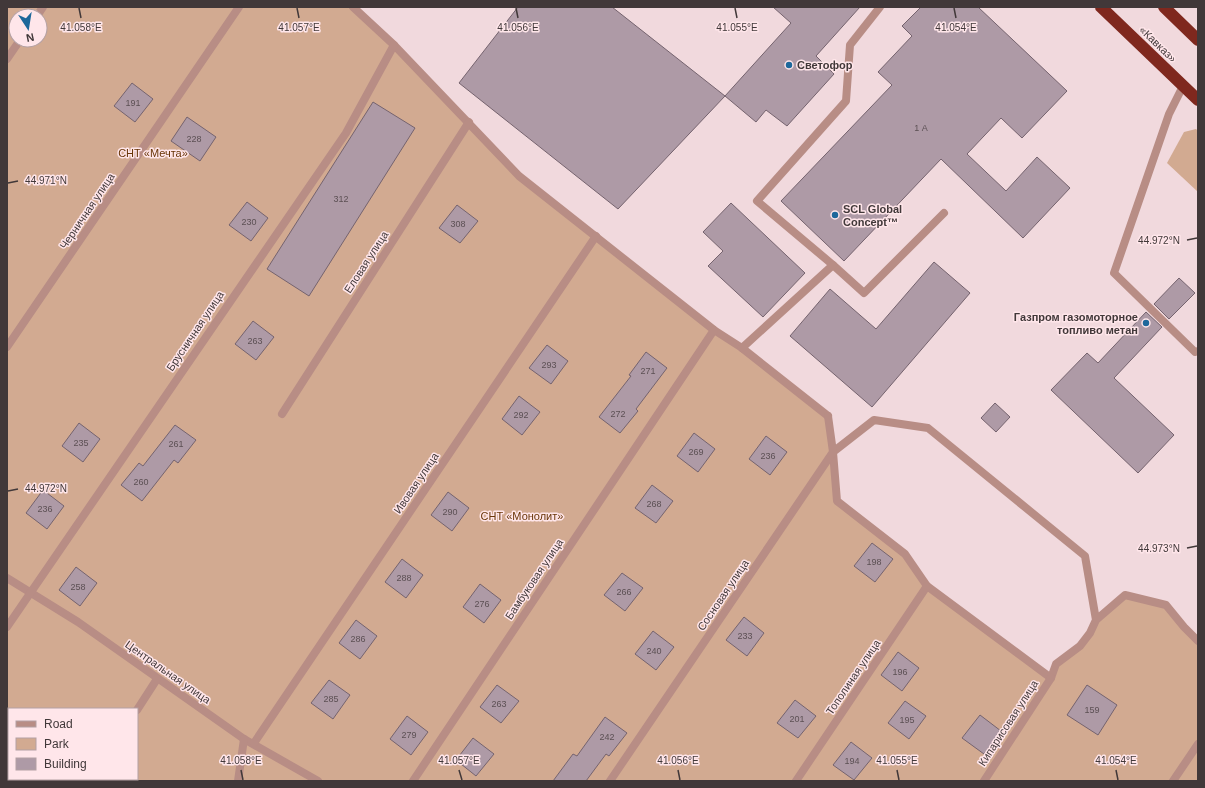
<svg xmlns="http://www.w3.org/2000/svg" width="1205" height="788" viewBox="0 0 1205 788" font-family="Arial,sans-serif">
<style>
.green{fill:#d2aa91;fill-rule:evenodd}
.building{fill:#ae9aa6;stroke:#75636e}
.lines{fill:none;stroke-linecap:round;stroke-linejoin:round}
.lane{stroke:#b88d85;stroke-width:8}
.street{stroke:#b88d85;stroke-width:8}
.highway{stroke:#7f281e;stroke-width:12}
.ticks{fill:none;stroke:#413839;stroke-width:1.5}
.poi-dot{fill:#1e689b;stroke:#ffe6ea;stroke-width:1.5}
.labels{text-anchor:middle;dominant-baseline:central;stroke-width:3;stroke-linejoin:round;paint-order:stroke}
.number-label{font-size:9px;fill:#5c5054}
.street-label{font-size:11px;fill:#413839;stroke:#ffe6ea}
.poi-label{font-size:11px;font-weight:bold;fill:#413839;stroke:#ffe6ea;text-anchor:start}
.park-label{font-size:11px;fill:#693507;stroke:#ffe6ea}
.ticks-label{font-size:10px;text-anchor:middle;fill:#413839;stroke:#ffe6ea;stroke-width:3;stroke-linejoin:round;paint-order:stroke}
</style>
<rect width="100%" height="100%" fill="#f1d9dd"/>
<g class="green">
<path d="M7 7H353L519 176 828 416 837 501 905 554 927 586 1051 678 1056 664 1080 646 1096 620 1125 595 1166 605 1198 641V781H7ZM16 16H40V40H16ZM9 709H137V779H9Z"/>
<path d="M1196 129 1198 131V192L1167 163 1184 132Z"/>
</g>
<g class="building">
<path d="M518 7H612L725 96 618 209 459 83Z"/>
<path d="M773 7H860L816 56 834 74 787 126 766 110 756 122 725 96 791 23Z"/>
<path d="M921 7H978L1067 91 1022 138 1001 118 967 154 1006 191 1037 157 1070 188 1023 238 941 159 844 261 781 201 892 85 878 72 912 36 902 26Z"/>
<path d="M132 83 153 99 135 122 114 106Z"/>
<path d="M373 102 415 128 309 296 267 269Z"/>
<path d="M187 117 216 137 200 161 171 141Z"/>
<path d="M247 202 268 218 251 241 229 225Z"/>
<path d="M731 203 805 273 763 317 708 266 723 251 703 232Z"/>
<path d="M457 205 478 221 460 243 439 228Z"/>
<path d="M934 262 970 293 872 407 790 336 830 289 876 329Z"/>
<path d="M1179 278 1195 293 1169 319 1154 304Z"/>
<path d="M1146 312 1162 327 1114 378 1174 435 1138 473 1051 390 1087 353 1098 363Z"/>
<path d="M253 321 274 337 256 360 235 344Z"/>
<path d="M547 345 568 361 551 384 529 368Z"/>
<path d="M646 352 667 368 636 409 638 411 620 433 599 417 631 376 629 375Z"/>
<path d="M519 396 540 412 522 435 502 419Z"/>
<path d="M995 403 1010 417 996 432 981 418Z"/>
<path d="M79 423 100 439 83 462 62 446Z"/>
<path d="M175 425 196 440 178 463 174 460 142 501 121 485 139 463 143 466Z"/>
<path d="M694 433 715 449 698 472 677 456Z"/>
<path d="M766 436 787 452 770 475 749 459Z"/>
<path d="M652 485 673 501 656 523 635 508Z"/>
<path d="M43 490 64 506 47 529 26 513Z"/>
<path d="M448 492 469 508 452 531 431 515Z"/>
<path d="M872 543 893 559 875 582 854 566Z"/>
<path d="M402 559 423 575 406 598 385 582Z"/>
<path d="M76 567 97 583 80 606 59 590Z"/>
<path d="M622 573 643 588 625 611 604 595Z"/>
<path d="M480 584 501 600 484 623 463 607Z"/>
<path d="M744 617 764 633 747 656 726 640Z"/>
<path d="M356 620 377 636 360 659 339 643Z"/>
<path d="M653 631 674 647 656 670 635 654Z"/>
<path d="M898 652 919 668 902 691 881 675Z"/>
<path d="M329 680 350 695 333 719 311 703Z"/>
<path d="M497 685 519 701 501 723 480 707Z"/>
<path d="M1087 685 1117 705 1098 735 1067 715Z"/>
<path d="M795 700 816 716 798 738 777 723Z"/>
<path d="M905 701 926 716 909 739 888 723Z"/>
<path d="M980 715 1001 731 984 754 962 738Z"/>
<path d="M407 716 428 732 411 755 390 739Z"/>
<path d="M605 717 627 733 609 756 606 754 586 781H553L573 754 577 756Z"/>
<path d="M473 738 494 754 476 776 456 760Z"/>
<path d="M851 742 872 758 854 780 833 765Z"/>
</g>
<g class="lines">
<g class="lane">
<path d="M353 7 394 45 519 176 714 330 742 348 828 416"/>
<path d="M880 7 850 45 846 101 757 201 833 265 864 293 944 213"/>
<path d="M1183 86 1169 114 1114 273 1195 352 1198 351"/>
<path d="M742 348 833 265"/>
<path d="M282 414 469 122"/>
<path d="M1096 620 1085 556 928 428 874 420 833 452 837 501 905 554 927 586 1051 678 1056 664 1080 646 1090 633 1096 620 1125 595 1166 605 1184 627 1198 641"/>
</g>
<g class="street">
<path d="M37 16 43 7"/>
<path d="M7 59 20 40"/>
<path d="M7 347 239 7"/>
<path d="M7 578 78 622 244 739 318 781"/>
<path d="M7 627 346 133 394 45"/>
<path d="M137 710 157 679"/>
<path d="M254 743 596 236"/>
<path d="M90 781 91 779"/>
<path d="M238 781 244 739"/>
<path d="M413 781 714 330"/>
<path d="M610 781 833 452 828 416"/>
<path d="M796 781 927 586"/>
<path d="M984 781 1051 678"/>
<path d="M1173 781 1198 744"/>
</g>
<g class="highway">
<path d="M1101 7 1198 100"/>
<path d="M1164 7 1198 40"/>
</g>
</g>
<path class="ticks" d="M79 8 81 18M297 8 299 18M516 8 518 18M735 8 737 18M954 8 956 18M8 183 18 181M1187 240 1197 238M8 491 18 489M1187 548 1197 546M241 770 243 780M459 770 462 780M678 770 680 780M897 770 899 780M1116 770 1118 780"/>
<g class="poi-dot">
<circle cx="789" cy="65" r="4"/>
<circle cx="835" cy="215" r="4"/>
<circle cx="1146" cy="323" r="4"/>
</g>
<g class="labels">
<g class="number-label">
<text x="133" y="103">191</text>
<text x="921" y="128">1 А</text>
<text x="194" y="139">228</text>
<text x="341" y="199">312</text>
<text x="249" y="222">230</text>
<text x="458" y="224">308</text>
<text x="255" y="341">263</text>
<text x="549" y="365">293</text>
<text x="648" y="371">271</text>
<text x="618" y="414">272</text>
<text x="521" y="415">292</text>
<text x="81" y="443">235</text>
<text x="176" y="444">261</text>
<text x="696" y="452">269</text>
<text x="768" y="456">236</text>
<text x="141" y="482">260</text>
<text x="654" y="504">268</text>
<text x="45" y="509">236</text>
<text x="450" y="512">290</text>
<text x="874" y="562">198</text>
<text x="404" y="578">288</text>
<text x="78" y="587">258</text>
<text x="624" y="592">266</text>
<text x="482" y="604">276</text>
<text x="745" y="636">233</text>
<text x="358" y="639">286</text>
<text x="654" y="651">240</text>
<text x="900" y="672">196</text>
<text x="331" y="699">285</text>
<text x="499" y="704">263</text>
<text x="1092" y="710">159</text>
<text x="797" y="719">201</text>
<text x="907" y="720">195</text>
<text x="409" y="735">279</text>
<text x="607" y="737">242</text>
<text x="852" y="761">194</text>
</g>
<g class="street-label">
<text transform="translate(1158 44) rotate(44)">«Кавказ»</text>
<text transform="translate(87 211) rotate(-56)">Черничная улица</text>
<text transform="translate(366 262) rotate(-57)">Еловая улица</text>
<text transform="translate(195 331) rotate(-56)">Брусничная улица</text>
<text transform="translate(416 483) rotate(-56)">Ивовая улица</text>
<text transform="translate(534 579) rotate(-56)">Бамбуковая улица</text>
<text transform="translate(723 595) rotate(-56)">Сосновая улица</text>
<text transform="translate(168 672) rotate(35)">Центральная улица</text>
<text transform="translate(853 677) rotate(-56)">Тополиная улица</text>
<text transform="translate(1008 723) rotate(-57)">Кипарисовая улица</text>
</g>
<g class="poi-label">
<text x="797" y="65">Светофор</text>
<text x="843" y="209">SCL Global<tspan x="843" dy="13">Concept™</tspan></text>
<text x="1138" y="317" text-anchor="end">Газпром газомоторное<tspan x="1138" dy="13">топливо метан</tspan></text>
</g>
<g class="park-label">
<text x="153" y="153">СНТ «Мечта»</text>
<text x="522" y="516">СНТ «Монолит»</text>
</g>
</g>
<g class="ticks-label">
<text x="81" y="31">41.058°E</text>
<text x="299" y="31">41.057°E</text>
<text x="518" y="31">41.056°E</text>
<text x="737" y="31">41.055°E</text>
<text x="956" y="31">41.054°E</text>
<text x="46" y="184">44.971°N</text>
<text x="1159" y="244">44.972°N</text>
<text x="46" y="492">44.972°N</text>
<text x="1159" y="552">44.973°N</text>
<text x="241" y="764">41.058°E</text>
<text x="459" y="764">41.057°E</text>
<text x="678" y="764">41.056°E</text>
<text x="897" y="764">41.055°E</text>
<text x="1116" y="764">41.054°E</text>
</g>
<rect width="1205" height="788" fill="none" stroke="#413839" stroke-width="16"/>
<rect x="8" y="708" width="130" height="72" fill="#ffe6ea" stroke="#b3a0a3"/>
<rect x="16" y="721" width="20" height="6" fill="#b88d85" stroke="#b3a0a3"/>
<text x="44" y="728" font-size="12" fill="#413839">Road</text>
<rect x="16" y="738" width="20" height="12" fill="#d2aa91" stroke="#b3a0a3"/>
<text x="44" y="748" font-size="12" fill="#413839">Park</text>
<rect x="16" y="758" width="20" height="12" fill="#ae9aa6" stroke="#b3a0a3"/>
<text x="44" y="768" font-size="12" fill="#413839">Building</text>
<g transform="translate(28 28) rotate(168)"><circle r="19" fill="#ffe6ea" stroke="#b3a0a3"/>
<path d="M0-3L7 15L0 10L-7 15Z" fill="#1e689b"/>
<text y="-6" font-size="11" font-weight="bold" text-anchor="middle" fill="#413839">N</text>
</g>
</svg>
